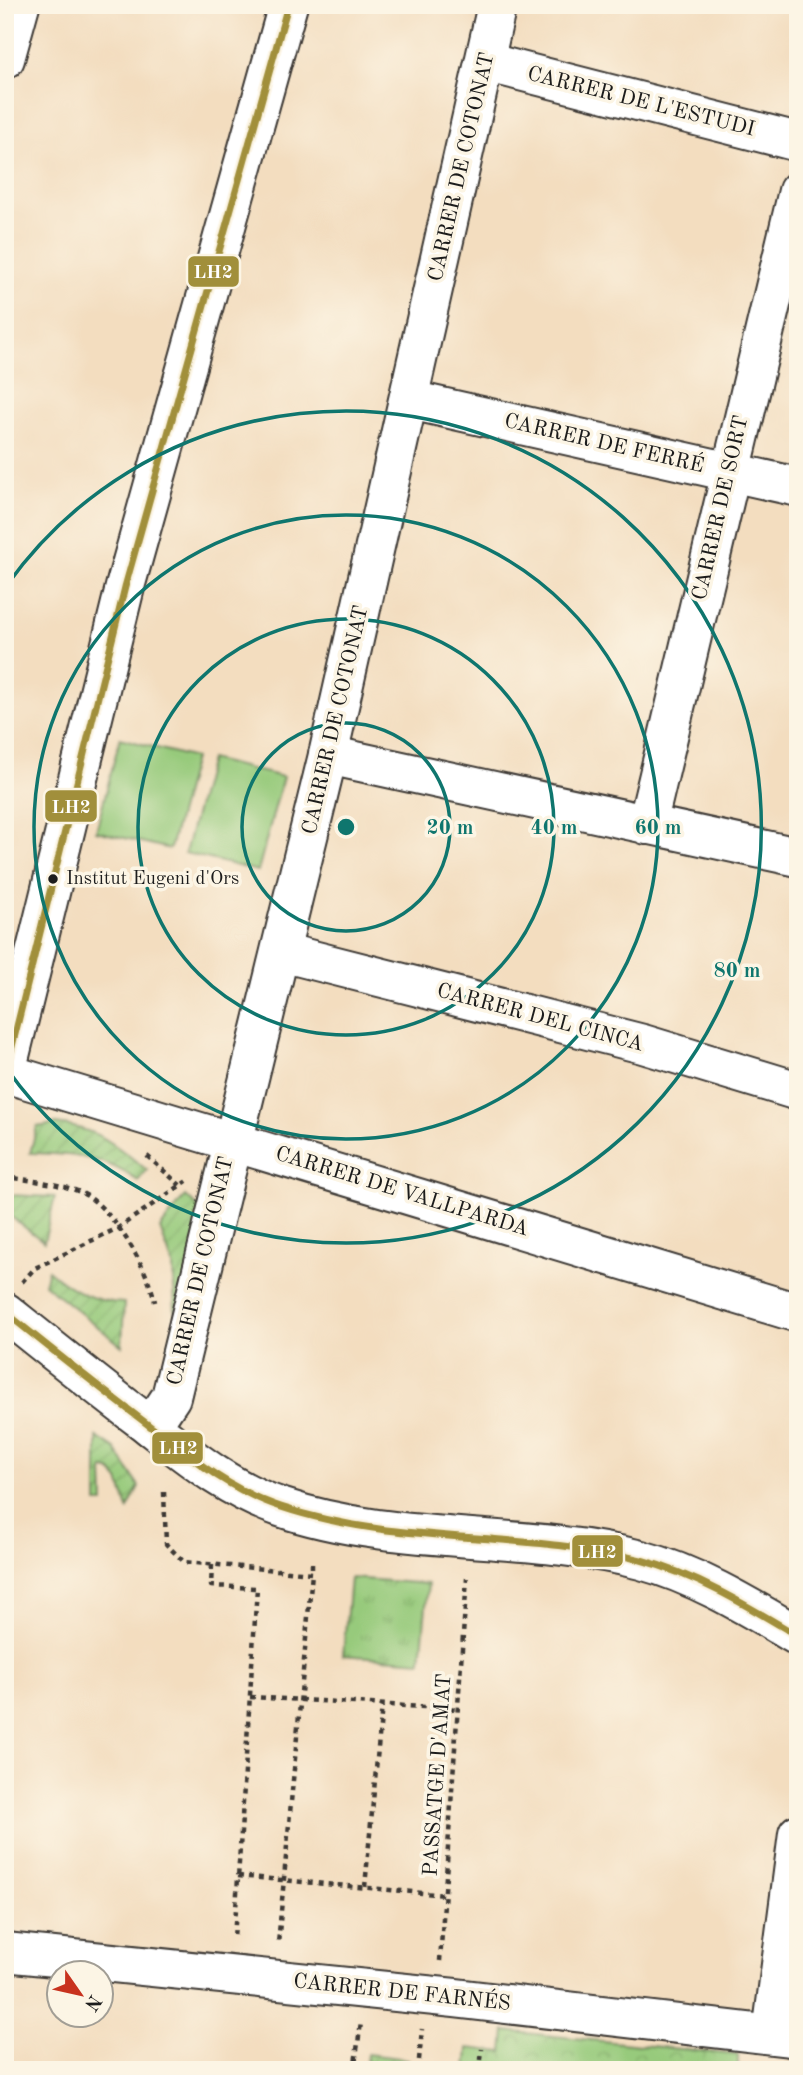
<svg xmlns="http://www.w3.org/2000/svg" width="803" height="2075" viewBox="0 0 803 2075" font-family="'Old Standard TT',serif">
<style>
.grass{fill:url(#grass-tufts);stroke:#5a734c;stroke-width:2}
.park{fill:url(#park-crowns);stroke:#5a734c;stroke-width:2}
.garden{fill:url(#garden-furrows);stroke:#5a734c;stroke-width:2}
.pitch{fill:#97ca7b;stroke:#5a734c;stroke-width:2}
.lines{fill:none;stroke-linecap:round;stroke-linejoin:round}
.street-casing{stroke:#3c3934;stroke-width:42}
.path{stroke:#3c3934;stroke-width:4.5;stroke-dasharray:5 5;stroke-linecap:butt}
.street{stroke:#fff;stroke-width:38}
.bus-1-casing{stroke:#fcf5e5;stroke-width:12}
.bus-1{stroke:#a18f3b;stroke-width:7}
.ring{fill:none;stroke:#0f766e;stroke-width:3.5}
.bus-dot{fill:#1c1c1c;stroke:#fcf5e5;stroke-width:2.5}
.labels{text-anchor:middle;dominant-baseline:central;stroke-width:7;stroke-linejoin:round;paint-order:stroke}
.bus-label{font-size:19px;fill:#1c1c1c;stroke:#fcf5e5;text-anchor:start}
.street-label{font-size:21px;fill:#1c1c1c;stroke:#fcf5e5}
.centre{fill:#0f766e;stroke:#fcf5e5;stroke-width:3.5}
.ring-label{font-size:21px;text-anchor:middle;font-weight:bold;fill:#0f766e;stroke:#fcf5e5;stroke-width:7;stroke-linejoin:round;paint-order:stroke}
.line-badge{stroke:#fcf5e5;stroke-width:2.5}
.badge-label{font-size:19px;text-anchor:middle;font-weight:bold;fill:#fff}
</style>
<defs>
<pattern id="grass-tufts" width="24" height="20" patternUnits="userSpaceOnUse" patternTransform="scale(1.75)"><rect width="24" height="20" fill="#97ca7b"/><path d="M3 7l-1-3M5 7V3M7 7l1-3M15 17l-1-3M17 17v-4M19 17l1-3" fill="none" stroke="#82ad6a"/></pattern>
<pattern id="park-crowns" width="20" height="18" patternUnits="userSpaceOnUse" patternTransform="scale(1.75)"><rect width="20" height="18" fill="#97ca7b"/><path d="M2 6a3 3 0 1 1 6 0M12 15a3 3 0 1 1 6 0" fill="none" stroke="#82ad6a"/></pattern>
<pattern id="garden-furrows" width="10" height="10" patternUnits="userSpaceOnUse" patternTransform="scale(1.75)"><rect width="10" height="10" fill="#97ca7b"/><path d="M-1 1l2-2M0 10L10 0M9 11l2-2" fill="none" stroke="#82ad6a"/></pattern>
</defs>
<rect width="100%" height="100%" fill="#fcf5e5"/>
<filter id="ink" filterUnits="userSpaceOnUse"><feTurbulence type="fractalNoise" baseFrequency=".0143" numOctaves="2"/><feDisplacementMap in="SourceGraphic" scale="14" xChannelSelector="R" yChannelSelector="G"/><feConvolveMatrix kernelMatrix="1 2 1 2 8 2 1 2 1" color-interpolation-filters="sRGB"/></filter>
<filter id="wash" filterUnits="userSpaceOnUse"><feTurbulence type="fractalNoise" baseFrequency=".00686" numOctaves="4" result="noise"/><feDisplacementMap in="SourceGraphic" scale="28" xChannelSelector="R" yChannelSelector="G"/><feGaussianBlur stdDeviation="1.57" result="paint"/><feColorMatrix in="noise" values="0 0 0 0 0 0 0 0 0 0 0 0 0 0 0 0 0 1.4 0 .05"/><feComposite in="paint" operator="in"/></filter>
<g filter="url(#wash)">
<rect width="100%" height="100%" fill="#f3ddbf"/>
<path class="grass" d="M350 1578 428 1584 421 1661 343 1655Z"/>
<path class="park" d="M505 2031 738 2055V2067L762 2070H466L468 2048 503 2052Z"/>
<g class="garden">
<path d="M56 1124C98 1128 115 1145 147 1170L138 1181C104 1156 71 1154 30 1153L37 1127Z"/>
<path d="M9 1195 55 1197 44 1242 5 1212Z"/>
<path d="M185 1196 209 1215 175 1316 173 1265 160 1229Z"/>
<path d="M48 1270C71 1290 93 1302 124 1303L122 1346 44 1284Z"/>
<path d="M97 1437 115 1449 139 1486 128 1509 119 1480 110 1470 103 1469 104 1503H97Z"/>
<path d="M367 2054 408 2059 406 2070H365Z"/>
</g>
<g class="pitch">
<path d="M120 738 194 758 170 849 96 831Z"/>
<path d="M210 759 283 777 258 871 185 853Z"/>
</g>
</g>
<g filter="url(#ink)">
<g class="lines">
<defs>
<g id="street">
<path d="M5 59 20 5"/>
<path d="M485 62 798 142"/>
<path d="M410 400 798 487"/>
<path d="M328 755 798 857"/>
<path d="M647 825 798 191"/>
<path d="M281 952 643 1044 798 1091"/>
<path d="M5 1073 798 1313"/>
<path d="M5 1076 125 587 288 5"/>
<path d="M5 1312C50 1348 96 1385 142 1420 186 1454 227 1489 280 1507 397 1547 523 1530 641 1560 697 1575 749 1607 798 1636"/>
<path d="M151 1427 171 1397 328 755 497 5"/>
<path d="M5 1952 455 1998 798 2038"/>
<path d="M772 2034 798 1834"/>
</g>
</defs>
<use href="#street" class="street-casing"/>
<g class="path">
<path d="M147 1156 180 1185"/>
<path d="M5 1177C28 1180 59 1183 80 1192 112 1206 148 1268 155 1302"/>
<path d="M22 1282 35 1268 118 1228 187 1181"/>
<path d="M164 1492 166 1544 184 1562 312 1573 278 1944"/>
<path d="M312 1563V1573"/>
<path d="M212 1565 211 1586 257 1588 234 1939"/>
<path d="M250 1697 459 1709"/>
<path d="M238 1876 445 1895"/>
<path d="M365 1887 382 1705"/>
<path d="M440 1961 467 1578"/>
<path d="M354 2070 361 2023"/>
<path d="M418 2070 422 2029"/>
<path d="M480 2070 482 2049"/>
</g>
<use href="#street" class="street"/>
<defs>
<g id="bus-1">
<path d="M5 1075 125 587 288 5"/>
<path d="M5 1312C51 1349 96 1385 142 1420 185 1453 228 1490 281 1507 397 1546 523 1530 641 1560 697 1575 748 1606 798 1636"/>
</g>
</defs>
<use href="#bus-1" class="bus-1-casing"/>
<use href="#bus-1" class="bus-1"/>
</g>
</g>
<g class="ring">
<circle cx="346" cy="827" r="104"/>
<circle cx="346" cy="827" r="208"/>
<circle cx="346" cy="827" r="312"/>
<path d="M7 585A416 416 0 1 1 7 1069"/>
</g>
<circle class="bus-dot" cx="53" cy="879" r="6"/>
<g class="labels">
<g class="bus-label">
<text x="66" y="879">Institut Eugeni d'Ors</text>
</g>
<g class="street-label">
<text transform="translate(641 102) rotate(14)">CARRER DE L'ESTUDI</text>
<text transform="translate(462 167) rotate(-77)">CARRER DE COTONAT</text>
<text transform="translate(604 444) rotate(13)">CARRER DE FERRÉ</text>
<text transform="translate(721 508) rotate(-77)">CARRER DE SORT</text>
<text transform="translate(336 720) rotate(-77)">CARRER DE COTONAT</text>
<text transform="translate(540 1018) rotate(15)">CARRER DEL CINCA</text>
<text transform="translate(402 1192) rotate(17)">CARRER DE VALLPARDA</text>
<text transform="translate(201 1271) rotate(-77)">CARRER DE COTONAT</text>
<text transform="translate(438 1775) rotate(-86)">PASSATGE D'AMAT</text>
<text transform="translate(402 1993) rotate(6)">CARRER DE FARNÉS</text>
</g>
</g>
<circle cx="346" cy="827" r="10" class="centre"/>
<g class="ring-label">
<text x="450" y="834">20 m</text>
<text x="554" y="834">40 m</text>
<text x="658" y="834">60 m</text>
<text x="737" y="977">80 m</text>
</g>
<g class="line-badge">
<rect x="187" y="255" width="53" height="33" rx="7" fill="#a18f3b"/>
<rect x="44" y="789" width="54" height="34" rx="7" fill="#a18f3b"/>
<rect x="151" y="1431" width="53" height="34" rx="7" fill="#a18f3b"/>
<rect x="571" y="1534" width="53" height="34" rx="7" fill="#a18f3b"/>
</g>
<g class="badge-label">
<text x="213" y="278">LH2</text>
<text x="71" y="813">LH2</text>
<text x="178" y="1454">LH2</text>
<text x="597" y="1558">LH2</text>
</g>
<rect width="803" height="2075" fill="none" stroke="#fcf5e5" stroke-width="28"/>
<g transform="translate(80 1994) rotate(124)"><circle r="33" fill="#fcf5e5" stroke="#a29e95" stroke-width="2"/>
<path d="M0-5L12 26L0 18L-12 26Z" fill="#c8321e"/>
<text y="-10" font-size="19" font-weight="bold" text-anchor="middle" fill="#1c1c1c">N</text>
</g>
</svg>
